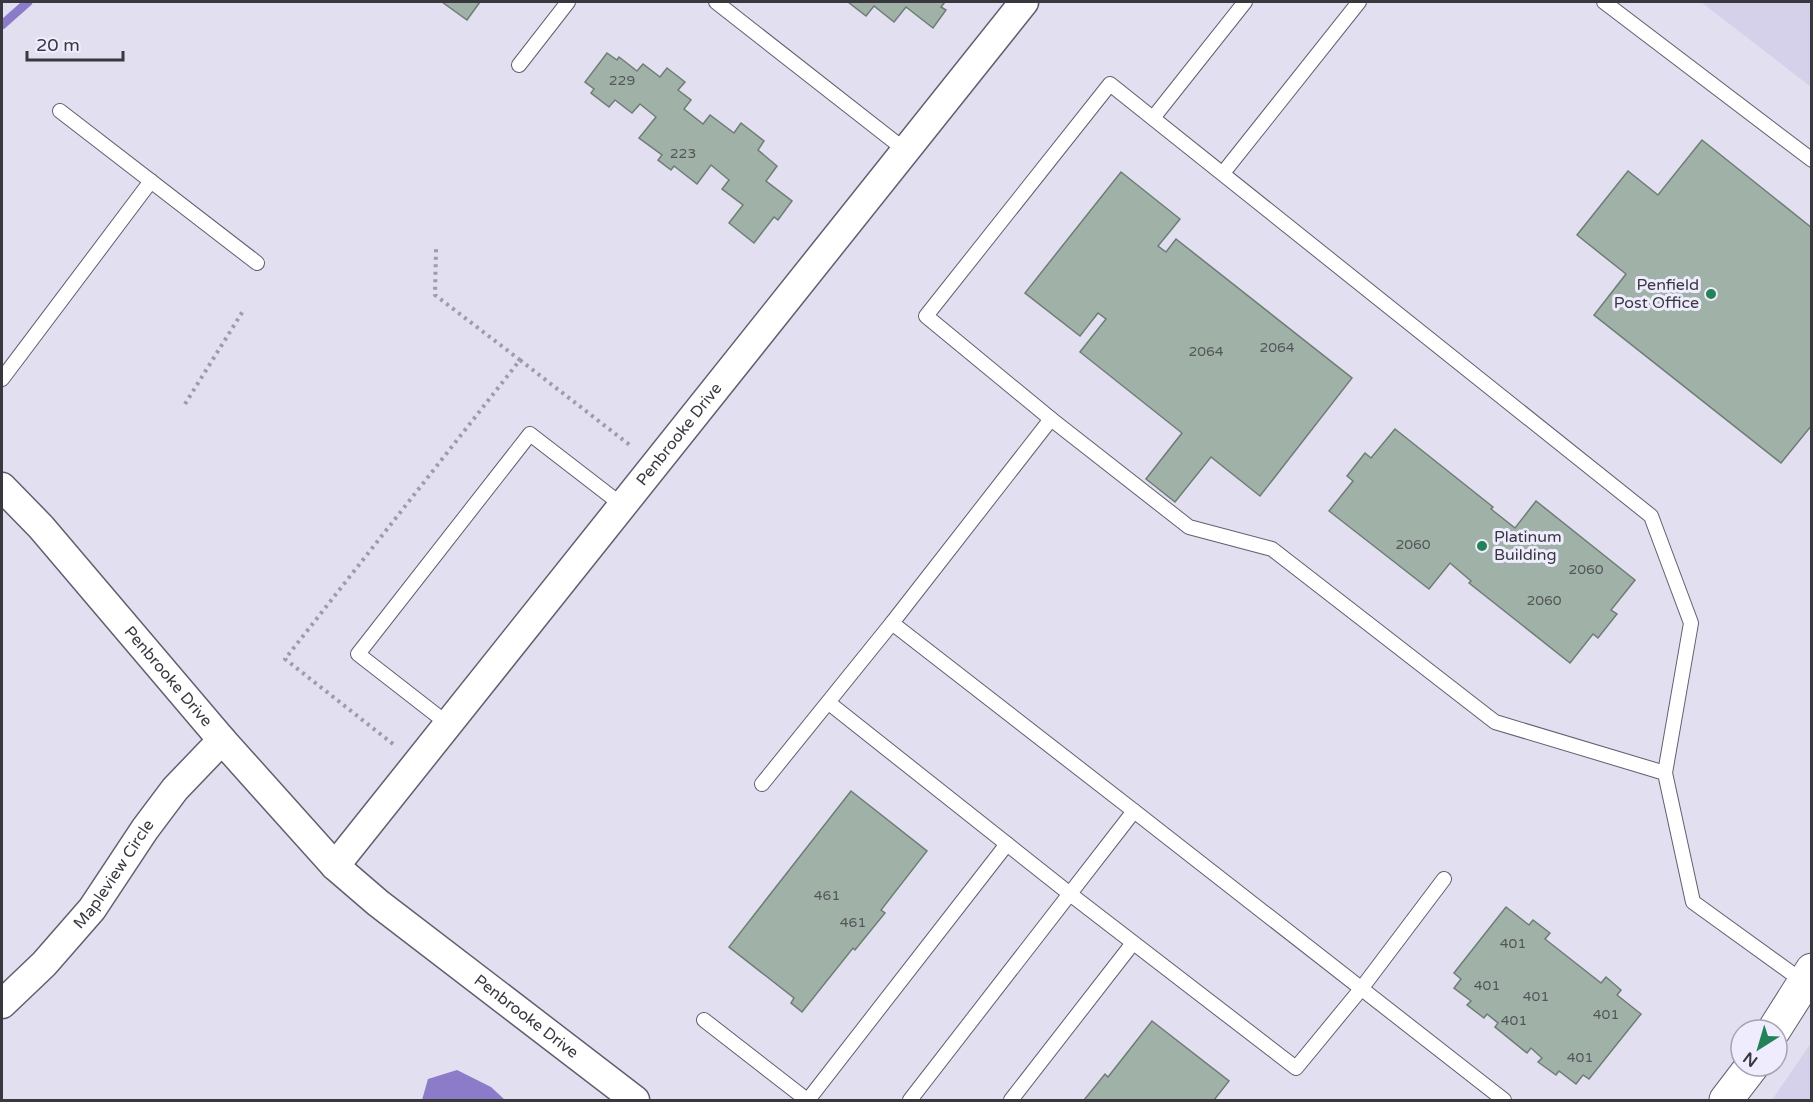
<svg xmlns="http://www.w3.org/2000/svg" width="1813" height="1102" viewBox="0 0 1813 1102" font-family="'Varela Round',sans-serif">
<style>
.built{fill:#d5d1ea}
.water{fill:#8c7bc8}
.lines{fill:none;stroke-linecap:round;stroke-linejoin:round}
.stream{stroke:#8c7bc8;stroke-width:9}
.building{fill:#a0b2a8;stroke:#6d7d74;stroke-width:1.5}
.service-casing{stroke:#615f6e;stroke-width:16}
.minor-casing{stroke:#615f6e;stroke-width:31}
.primary-casing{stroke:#615f6e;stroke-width:35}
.path{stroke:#9e9ca9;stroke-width:4;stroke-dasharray:3 4.5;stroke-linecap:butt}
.service{stroke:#fff;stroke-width:14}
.minor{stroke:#fff;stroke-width:28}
.primary{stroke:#fff;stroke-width:33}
.poi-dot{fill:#248259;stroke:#efecfe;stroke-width:2}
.labels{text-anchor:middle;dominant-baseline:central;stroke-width:6;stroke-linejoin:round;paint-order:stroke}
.number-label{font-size:14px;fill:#535659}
.poi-label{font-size:16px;fill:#39383f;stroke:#efecfe;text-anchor:end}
.street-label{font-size:16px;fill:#39383f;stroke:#efecfe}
</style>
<rect width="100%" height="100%" fill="#e2dff1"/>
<g class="built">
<path d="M1701 2H1811V87Z"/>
<path d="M1811 1043V1100H1772Z"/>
</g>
<path class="water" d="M457 1070 491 1087 505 1100H422L428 1079Z"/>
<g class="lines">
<path class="stream" d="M2 25 28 2"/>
</g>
<g class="building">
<path d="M442 2H480L467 20Z"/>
<path d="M848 2H945L941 7 946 10 933 28 906 7 894 22 874 6 866 16Z"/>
<path d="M607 53 617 60 619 57 637 71 643 64 660 77 667 68 685 82 678 90 691 100 684 109 703 124 710 115 734 133 741 123 764 141 758 150 777 166 766 181 792 201 778 220 774 217 754 243 729 223 743 205 722 189 729 180 711 165 697 184 674 166 671 170 658 160 662 155 639 138 656 117 640 104 632 113 615 100 609 107 591 93 594 89 585 82Z"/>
<path d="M1702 140 1812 228V425L1781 463 1594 315 1626 274 1577 235 1628 171 1658 195Z"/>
<path d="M1121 172 1180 219 1158 246 1166 252 1176 239 1352 378 1260 496 1211 457 1175 502 1146 479 1182 433 1080 352 1106 319 1098 313 1080 336 1025 293Z"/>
<path d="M1395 429 1493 507 1491 509 1515 528 1536 501 1635 580 1611 610 1617 614 1598 638 1593 634 1570 663 1469 583 1471 581 1450 563 1429 589 1329 511 1353 481 1347 476 1365 453 1371 458Z"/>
<path d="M851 791 927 851 881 910 885 913 855 950 853 948 802 1012 791 1003 794 998 729 947Z"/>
<path d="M1506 907 1529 925 1533 920 1550 933 1545 939 1601 983 1606 977 1621 990 1617 995 1641 1014 1589 1079 1583 1075 1576 1084 1559 1071 1556 1075 1538 1062 1542 1058 1531 1048 1527 1053 1495 1027 1498 1023 1487 1014 1484 1018 1467 1005 1471 1001 1454 988 1461 979 1454 973Z"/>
<path d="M1152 1021 1229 1081 1214 1100H1084L1105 1074 1108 1077Z"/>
</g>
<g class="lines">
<defs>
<g id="service">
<path d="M716 2 905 150"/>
<path d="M1604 2 1812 160"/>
<path d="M519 65 568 2"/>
<path d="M60 111 257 263"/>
<path d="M1153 118 1245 2"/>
<path d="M1223 173 1359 2"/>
<path d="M2 379 151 181"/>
<path d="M1051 419 926 316 1110 84 1651 516 1691 623 1665 773"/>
<path d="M829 703 1070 894 1296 1068 1361 989 1444 879"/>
<path d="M448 724 358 654 530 434 622 505"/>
<path d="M762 784 892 623"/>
<path d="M1134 811 1504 1100"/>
<path d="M704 1020 807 1100"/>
<path d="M808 1100 1007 844"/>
<path d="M910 1100 1134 811 892 623 1051 419 1189 527 1272 549 1495 722 1665 773 1693 902 1805 983"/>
<path d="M1011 1100 1133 943"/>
</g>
<g id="minor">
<path id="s1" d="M2 487 41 527 222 740 335 866 378 903 635 1100"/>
<path id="s2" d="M335 866 1024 2"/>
<path id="s3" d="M2 1004 44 964 92 909 145 829 175 789 222 740"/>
</g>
<g id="primary">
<path d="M1774 1030 1812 970"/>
<path d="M1726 1100 1752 1066"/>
</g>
</defs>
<use href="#service" class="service-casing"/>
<use href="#minor" class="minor-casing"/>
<use href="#primary" class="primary-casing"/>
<g class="path">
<path d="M520 360 631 446"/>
<path d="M185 404 243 311"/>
<path d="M393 744 285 659 520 360 435 295 436 249"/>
</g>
<use href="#service" class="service"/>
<use href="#minor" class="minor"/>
<use href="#primary" class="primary"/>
</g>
<g class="poi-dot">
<circle cx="1711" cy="294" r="6"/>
<circle cx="1482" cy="546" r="6"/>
</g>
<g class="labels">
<g class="number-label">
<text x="622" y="80">229</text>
<text x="683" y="153">223</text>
<text x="1277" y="347">2064</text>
<text x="1206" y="351">2064</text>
<text x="1413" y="544">2060</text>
<text x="1586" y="569">2060</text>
<text x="1544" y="600">2060</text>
<text x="827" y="895">461</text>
<text x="853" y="922">461</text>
<text x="1513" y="943">401</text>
<text x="1487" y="985">401</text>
<text x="1536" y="996">401</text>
<text x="1606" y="1014">401</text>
<text x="1514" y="1020">401</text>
<text x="1580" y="1057">401</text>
</g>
<g class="poi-label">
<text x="1699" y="285">Penfield<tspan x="1699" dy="18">Post Office</tspan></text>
<text x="1494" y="537" text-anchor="start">Platinum<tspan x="1494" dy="18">Building</tspan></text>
</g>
<g class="street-label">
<text stroke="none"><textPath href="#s2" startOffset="552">Penbrooke Drive</textPath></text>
<text stroke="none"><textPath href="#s1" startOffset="252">Penbrooke Drive</textPath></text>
<text stroke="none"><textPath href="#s3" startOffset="172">Mapleview Circle</textPath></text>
<text stroke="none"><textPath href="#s1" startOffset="748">Penbrooke Drive</textPath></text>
</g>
</g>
<rect width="1813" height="1102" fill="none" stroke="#39383f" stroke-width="6"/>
<g transform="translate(1759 1048) rotate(217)"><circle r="28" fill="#efecfe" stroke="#a6a4b2" stroke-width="1.5"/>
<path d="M0-4.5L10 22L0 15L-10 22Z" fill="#248259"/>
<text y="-9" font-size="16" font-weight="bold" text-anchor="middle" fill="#39383f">N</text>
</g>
<path d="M27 51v9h96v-9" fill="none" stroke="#39383f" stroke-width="3"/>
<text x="36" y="51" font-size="18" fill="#39383f" stroke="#efecfe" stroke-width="4.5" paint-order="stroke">20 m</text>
</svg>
